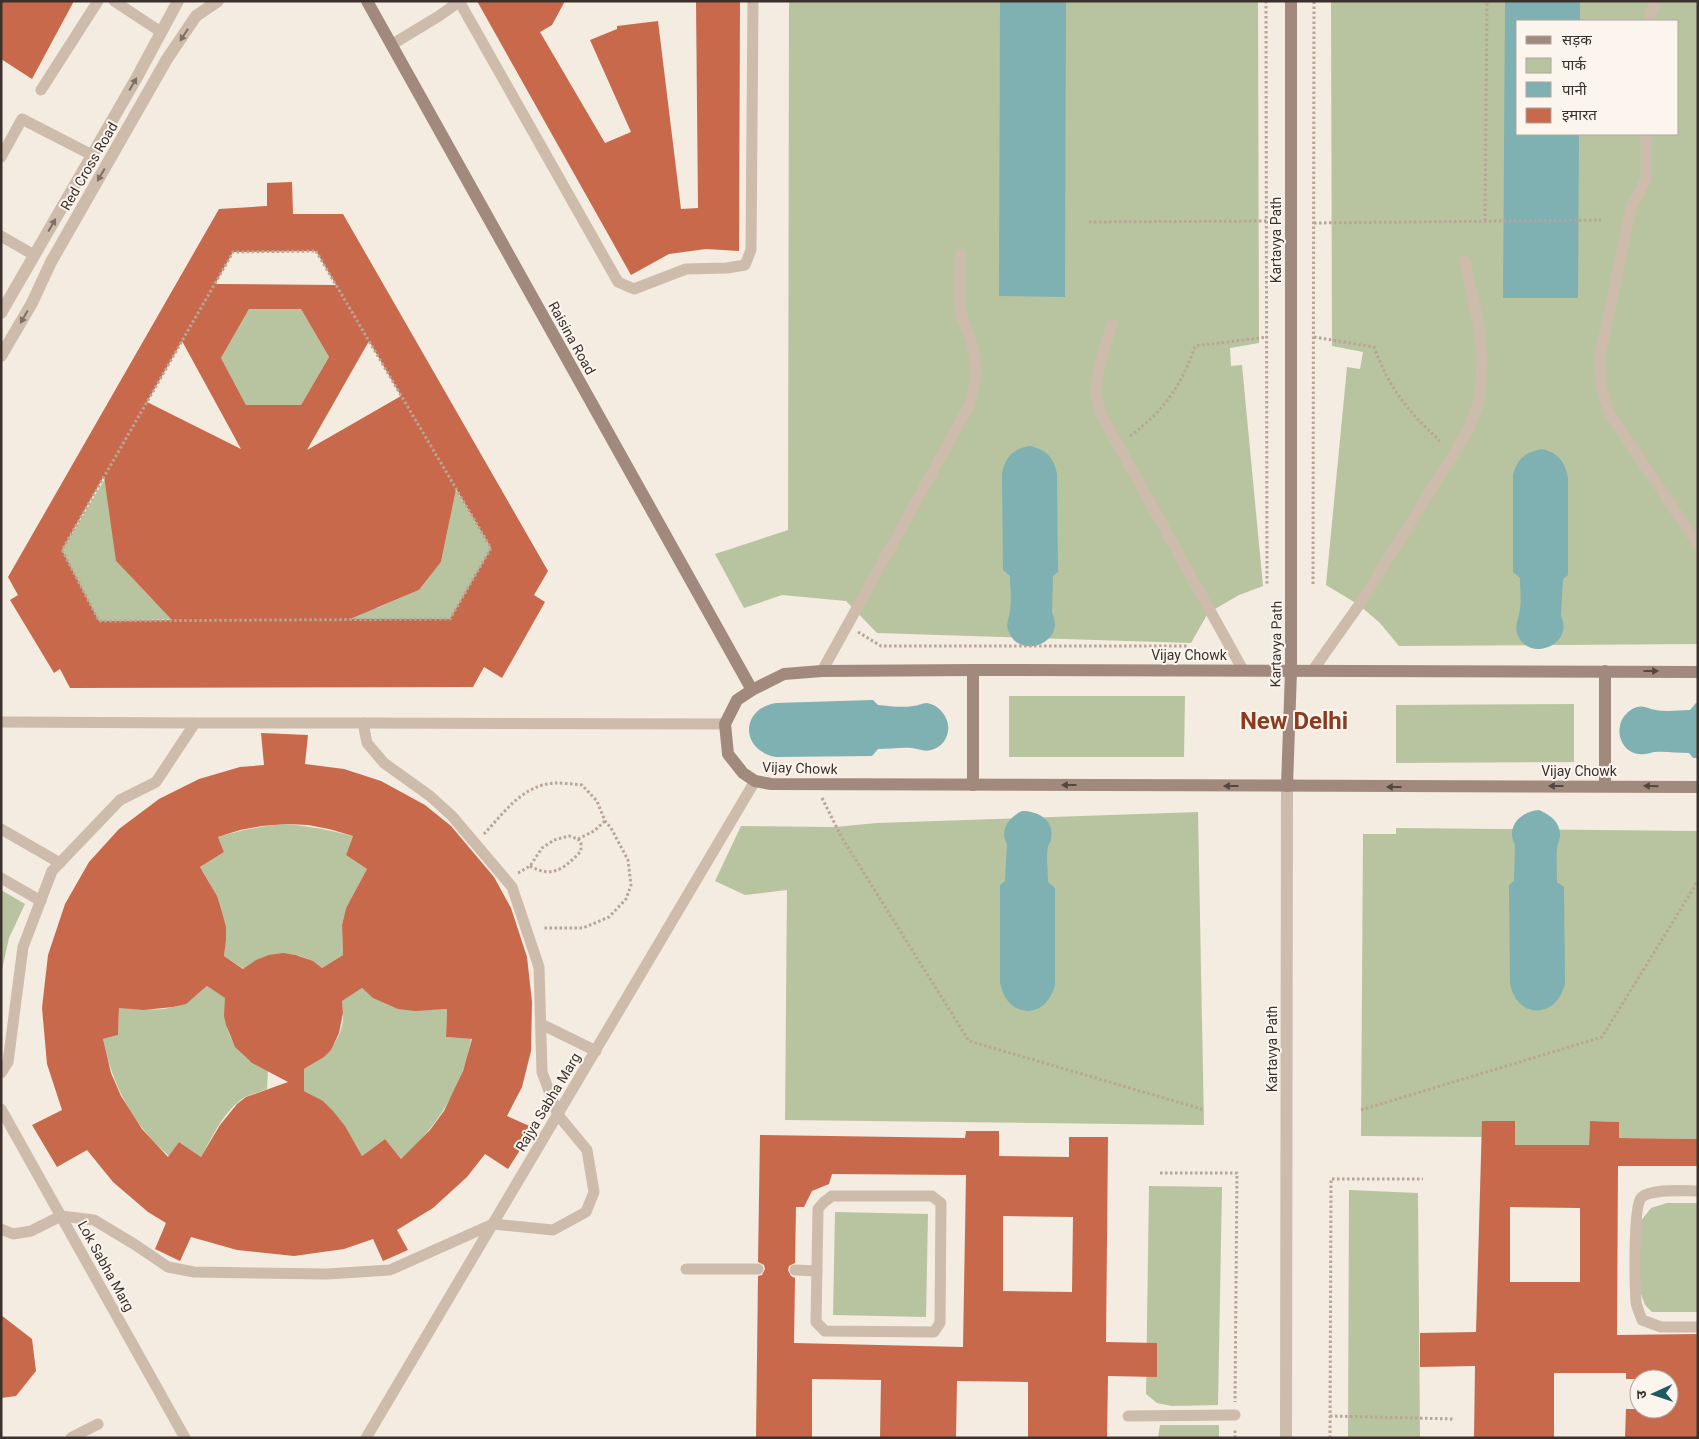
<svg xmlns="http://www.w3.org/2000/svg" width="1699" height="1439" viewBox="0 0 1699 1439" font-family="Roboto,'Noto Sans Devanagari',sans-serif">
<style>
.green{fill:#b8c4a0;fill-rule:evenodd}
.water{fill:#7fb0b2}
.building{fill:#c8694b;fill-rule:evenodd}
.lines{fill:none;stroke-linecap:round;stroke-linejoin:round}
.path{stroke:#b9a596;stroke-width:3;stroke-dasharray:2.5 2.5;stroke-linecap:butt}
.service{stroke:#cdbbac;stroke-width:11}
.tertiary{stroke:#cdbbac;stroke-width:12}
.secondary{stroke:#a18a7d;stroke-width:12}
.oneway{fill:#7d6f65}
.oneway2{fill:#544640}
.labels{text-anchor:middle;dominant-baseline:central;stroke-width:4;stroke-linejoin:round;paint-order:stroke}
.street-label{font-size:14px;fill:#3b302b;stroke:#fbf5ee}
.town-label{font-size:24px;font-weight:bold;fill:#8c3b22;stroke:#fbf5ee}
</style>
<rect width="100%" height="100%" fill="#f4ebe1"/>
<g class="green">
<path d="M789 1H1258L1259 343 1230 348 1231 366 1242 365 1263 586 1239 595 1208 613 1191 643 877 633 846 601 782 595 744 608 715 554 788 530Z"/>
<path d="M1331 1H1698V644L1399 646 1380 623 1359 605 1326 585 1347 367 1360 369 1363 352 1332 346ZM1518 21H1678V134H1518Z"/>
<path d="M249 309H301L329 357 301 405H246L221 358Z"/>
<path d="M137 426 116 561 151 598 184 608 244 617 99 621 62 550Z"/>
<path d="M423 436 491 548 450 619 314 621 352 605 377 608 419 590 441 562 450 518Z"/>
<path d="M1009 696H1185L1184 757H1009Z"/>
<path d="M1574 704V762L1396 763V705Z"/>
<path d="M1198 812 1204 1125 785 1120 787 890 745 895 715 881 741 826 835 827 877 823Z"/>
<path d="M286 824C309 826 330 830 353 836L346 855 367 869 346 908 342 925 343 955 322 968C291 944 275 956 244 969L224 956C229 918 219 898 200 867L224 852 218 837C241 830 262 826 286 824Z"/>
<path d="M1396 828 1698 831V1139L1619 1138V1122L1590 1121 1589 1145H1515V1121H1482V1137L1361 1136 1363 834H1396Z"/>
<path d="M1 890 25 904 9 938 1 974Z"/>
<path d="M207 986 227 999C219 1030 238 1060 268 1070L267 1089C260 1092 252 1094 245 1097 224 1110 213 1136 201 1157L179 1142 169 1156C133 1125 112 1085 103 1039L118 1035 119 1007C157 1011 178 1014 207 986Z"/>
<path d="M362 988C390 1012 413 1011 447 1009L446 1037 471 1039C463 1087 437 1127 401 1159L385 1139 362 1156C347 1130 332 1104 304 1091V1069C329 1056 350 1032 341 1001Z"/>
<path d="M1149 1186 1222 1187 1218 1405 1172 1406 1157 1403 1146 1394Z"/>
<path d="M1349 1190 1418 1193 1420 1438H1348Z"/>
<path d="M1667 1203H1698V1312H1652L1645 1305 1640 1291V1222L1651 1208Z"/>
<path d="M835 1212 928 1214 926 1317 833 1315Z"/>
<path d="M1160 1425H1219V1438H1158Z"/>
</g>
<g class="water">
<path d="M1000 1H1066L1065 297 999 296Z"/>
<path d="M1505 1H1580V21H1518V134H1579L1578 298H1503Z"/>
<path d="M1030 446C1047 450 1054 458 1057 474L1058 572 1053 576 1052 613C1067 642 1019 662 1008 630 1006 623 1009 618 1010 611 1012 600 1010 587 1010 576L1003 570 1002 473C1006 456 1013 449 1030 446Z"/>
<path d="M1542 449C1558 453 1565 461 1568 478V575L1563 579 1561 616C1575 645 1527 664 1517 633 1515 625 1518 621 1519 614 1522 603 1520 590 1520 578L1513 572V475C1517 459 1525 452 1542 449Z"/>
<path d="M873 700 878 705C889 706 902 708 913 706 918 706 922 703 927 703 940 705 950 719 948 731 947 740 940 748 931 750 924 752 919 749 912 748 901 747 889 749 878 749L872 756 776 757C740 750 740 709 776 703Z"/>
<path d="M1696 703H1698V758H1693L1689 753C1678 753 1665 751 1654 752 1649 753 1645 755 1639 754 1626 753 1617 739 1620 726 1621 718 1628 710 1637 707 1644 705 1649 709 1656 710 1666 712 1679 710 1690 710Z"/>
<path d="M1539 810C1551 815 1561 823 1560 837 1559 841 1557 845 1557 849 1556 860 1557 871 1557 882L1564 887 1565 984C1556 1020 1516 1019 1510 983L1509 885 1514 881 1515 845C1505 826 1522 811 1539 810Z"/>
<path d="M1022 811C1038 811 1055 820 1051 839 1051 841 1049 844 1048 846 1046 857 1048 871 1048 882L1055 888V985C1046 1021 1006 1019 1000 982V885L1005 881 1007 844C999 830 1009 817 1022 811Z"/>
</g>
<g class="building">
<path d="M1 1H74L32 79 1 59Z"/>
<path d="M477 1H565L552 25 540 32 605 143 631 132 590 40 617 29V26L658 21 681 209 698 208 696 1H740L739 251 706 249 669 254 631 275Z"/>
<path d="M292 182 293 214H343L548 571 534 595 545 602 502 678 484 667 473 687 70 688 60 669 54 673 10 600 18 595 8 577 219 209 267 206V183ZM316 251 336 285 215 284 233 252ZM249 309H301L329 357 301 405H246L221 358ZM182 341 241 449 147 402ZM369 341 401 396 307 450ZM104 476 116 561 172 620 99 621 62 550ZM456 489 491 548 450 619H350L419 590 441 562Z"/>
<path d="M261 733 308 735 305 764 344 769 381 781 425 805 451 826 494 877 511 908 527 957 532 1002 531 1051 522 1087 507 1116 534 1128 508 1169 485 1154 467 1177 433 1208 397 1230 408 1250 383 1261 373 1239 344 1249 294 1256 237 1250 191 1237 180 1261 155 1249 166 1223 148 1212 113 1182 87 1150 57 1167 32 1125 62 1110 47 1064 42 1008 48 955 65 904 89 862 119 829 159 799 199 779 240 767 264 765ZM286 824 308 825 329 829 353 836 346 855 367 869 346 908 342 925 343 955 322 968 313 961 296 955 283 953 269 955 256 960 243 969 224 956 226 940V927L222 912 217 896 200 867 224 852 218 837 240 830 262 826ZM207 986 225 998 224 1016 226 1025 235 1047 252 1063 288 1082 246 1097 237 1104 220 1125 201 1157 179 1142 168 1157 142 1129 121 1096 111 1073 103 1039 118 1035 119 1008 144 1010 173 1007 186 1004ZM362 988 373 998 398 1009 415 1011 447 1009 446 1037 472 1039 463 1071 444 1111 430 1130 401 1159 385 1139 362 1156 345 1126 333 1111 323 1101 304 1091V1069L324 1057 331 1050 339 1033 343 1013 342 1001Z"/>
<path d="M1482 1121H1515V1145H1589L1590 1121 1619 1122V1138L1698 1139V1166H1618L1617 1335 1698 1334V1438H1625L1626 1409H1669V1379H1626V1373H1554V1438H1474L1475 1366 1420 1367V1333L1476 1332ZM1510 1207 1580 1208V1282H1510Z"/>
<path d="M966 1131H999V1156L1069 1157V1137H1108L1106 1342 1157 1343V1377L1108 1376 1107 1438H1028V1382L957 1381 956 1438H880L881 1380 812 1379V1438H756L758 1276 762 1275 765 1269 764 1265 758 1262 760 1135 965 1138ZM832 1174 966 1175 963 1347 794 1343 795 1278 791 1276 788 1270 789 1266 795 1263 796 1207H804L812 1191 829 1184ZM1003 1216 1073 1217 1072 1292 1003 1291Z"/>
<path d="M1 1315 32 1339 36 1371 16 1396 1 1398Z"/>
</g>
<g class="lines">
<g class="path">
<path d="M1266 1 1267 585"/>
<path d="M1485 221 1487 1"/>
<path d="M1089 222 1267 221"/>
<path d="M1314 223 1601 220"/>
<path d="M316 251 491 548 450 619 99 621 62 550 233 252Z"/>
<path d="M1314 337 1374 347C1390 390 1407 410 1440 441"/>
<path d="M1130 436C1163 412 1182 385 1195 346L1267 337"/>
<path d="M1313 584 1314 1"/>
<path d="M858 632 881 646H1188"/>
<path d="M822 798 842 838 969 1041 1205 1110"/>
<path d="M484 834C504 813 522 785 555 783 563 783 573 784 582 785L597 801 605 821 611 828 628 860 631 885 626 899 609 917 583 928H542"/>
<path d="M530 866C553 879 565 868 581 851V843L578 839"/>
<path d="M518 873 530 866 542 848 554 840 569 836 578 839 594 831 605 821"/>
<path d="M1361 1110 1602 1037 1698 881"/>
<path d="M1160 1173H1237L1235 1402"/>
<path d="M1330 1416 1454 1419"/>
<path d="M1235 1438V1428"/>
<path d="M1330 1438 1331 1179H1423"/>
</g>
<g class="service">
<path d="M114 1 161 32"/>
<path d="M459 1 618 282 634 289 686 269 727 268 745 265 751 250 753 1"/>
<path d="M1649 21 1651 12 1656 1"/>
<path d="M391 45 439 16 460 1"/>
<path d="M41 90 98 1"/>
<path d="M1646 134V179L1631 208 1600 356 1601 385 1609 412 1698 545"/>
<path d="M1 157 22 119 92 155"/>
<path d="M1 236 34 255"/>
<path d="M1112 324 1098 371 1096 394 1101 414 1243 670"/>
<path d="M1313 670 1359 605 1468 431 1480 398 1482 358 1479 327 1465 261"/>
<path d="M822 671 969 406C976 385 978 366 972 345 969 334 963 323 961 312 958 292 960 274 961 254"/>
<path d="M1 722 195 723"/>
<path d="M363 723 725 724"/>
<path d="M1 829 60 863"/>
<path d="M1 878 41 901"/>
<path d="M541 1024 596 1051"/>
<path d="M1 1073 8 1062 23 947 52 871 120 800 156 782 195 723H363L367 743 384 763 430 796 452 816 512 887 539 967 542 1072 558 1115 587 1150 594 1192 586 1212 553 1230 493 1224 390 1270 327 1274 194 1272 168 1267 134 1244 94 1220 61 1216 31 1231 13 1234 1 1229"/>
<path d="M1 1109 185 1438"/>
<path d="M1698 1191C1685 1191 1650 1188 1641 1198 1633 1208 1635 1286 1636 1302 1637 1308 1640 1314 1642 1320L1661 1327H1698"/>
<path d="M832 1196H932L941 1203 940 1323 934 1332 825 1331 816 1322 818 1209 824 1202Z"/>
<path d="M686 1269H758"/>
<path d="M795 1270 817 1271"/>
<path d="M1128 1416 1235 1415"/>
<path d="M71 1438 98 1424"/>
<path d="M366 1438 755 781"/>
</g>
<g class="tertiary">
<path d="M1 313 136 79 178 1"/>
<path d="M1 356 32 303 51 262 167 59 196 16 218 1"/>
<path d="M1286 1438 1287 786"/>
</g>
<g class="secondary">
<path d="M367 1 752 690"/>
<path d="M1698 672 973 670 822 671 784 674 752 690 737 700 725 724 728 754 743 773 755 781 771 784 1698 787"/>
<path d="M973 785V670"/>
<path d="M1287 786 1291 671V1"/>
<path d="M1605 786V671"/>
</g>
</g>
<defs><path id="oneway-solid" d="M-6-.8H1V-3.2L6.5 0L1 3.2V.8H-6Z" transform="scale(1.25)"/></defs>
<g class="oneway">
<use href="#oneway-solid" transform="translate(184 35) rotate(123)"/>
<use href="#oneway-solid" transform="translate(133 84) rotate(-60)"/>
<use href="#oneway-solid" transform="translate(101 175) rotate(120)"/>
<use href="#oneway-solid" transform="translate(52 225) rotate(-60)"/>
<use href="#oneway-solid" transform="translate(24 317) rotate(120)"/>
</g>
<g class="oneway2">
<use href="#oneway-solid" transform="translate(1651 671)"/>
<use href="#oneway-solid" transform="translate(1069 785) rotate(-180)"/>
<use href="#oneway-solid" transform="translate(1231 786) rotate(-180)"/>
<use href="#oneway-solid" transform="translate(1556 786) rotate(180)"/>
<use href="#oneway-solid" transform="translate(1651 786) rotate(-179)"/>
<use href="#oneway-solid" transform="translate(1394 787) rotate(-180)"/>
</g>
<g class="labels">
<g class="street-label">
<text transform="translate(89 166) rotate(-60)">Red Cross Road</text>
<text transform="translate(1276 240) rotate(-90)">Kartavya Path</text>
<text transform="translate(572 338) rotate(61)">Raisina Road</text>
<text transform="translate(1276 644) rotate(-89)">Kartavya Path</text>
<text x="1189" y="655">Vijay Chowk</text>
<text transform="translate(800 768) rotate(2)">Vijay Chowk</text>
<text x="1579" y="771">Vijay Chowk</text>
<text transform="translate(1272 1049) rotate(-90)">Kartavya Path</text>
<text transform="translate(548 1102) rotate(-59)">Rajya Sabha Marg</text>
<text transform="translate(106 1266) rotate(61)">Lok Sabha Marg</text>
</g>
<g class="town-label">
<text x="1294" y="721">New Delhi</text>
</g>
</g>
<rect width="1699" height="1439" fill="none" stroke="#3b302b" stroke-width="5"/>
<rect x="1516" y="20" width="162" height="115" fill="#fbf5ee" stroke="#aea6a0"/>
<rect x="1526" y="36" width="25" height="8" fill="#a18a7d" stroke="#aea6a0"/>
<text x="1562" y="45" font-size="15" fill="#3b302b">सड़क</text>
<rect x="1526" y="58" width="25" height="15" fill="#b8c4a0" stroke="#aea6a0"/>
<text x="1562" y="70" font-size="15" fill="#3b302b">पार्क</text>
<rect x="1526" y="82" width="25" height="15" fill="#7fb0b2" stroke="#aea6a0"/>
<text x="1562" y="95" font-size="15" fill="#3b302b">पानी</text>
<rect x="1526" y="108" width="25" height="15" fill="#c8694b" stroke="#aea6a0"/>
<text x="1562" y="120" font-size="15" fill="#3b302b">इमारत</text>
<g transform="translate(1654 1394) rotate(267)"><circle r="24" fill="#fbf5ee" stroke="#aea6a0"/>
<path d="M0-4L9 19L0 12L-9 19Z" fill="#1f5a5e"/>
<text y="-8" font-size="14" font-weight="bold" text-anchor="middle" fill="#3b302b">उ</text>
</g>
</svg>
